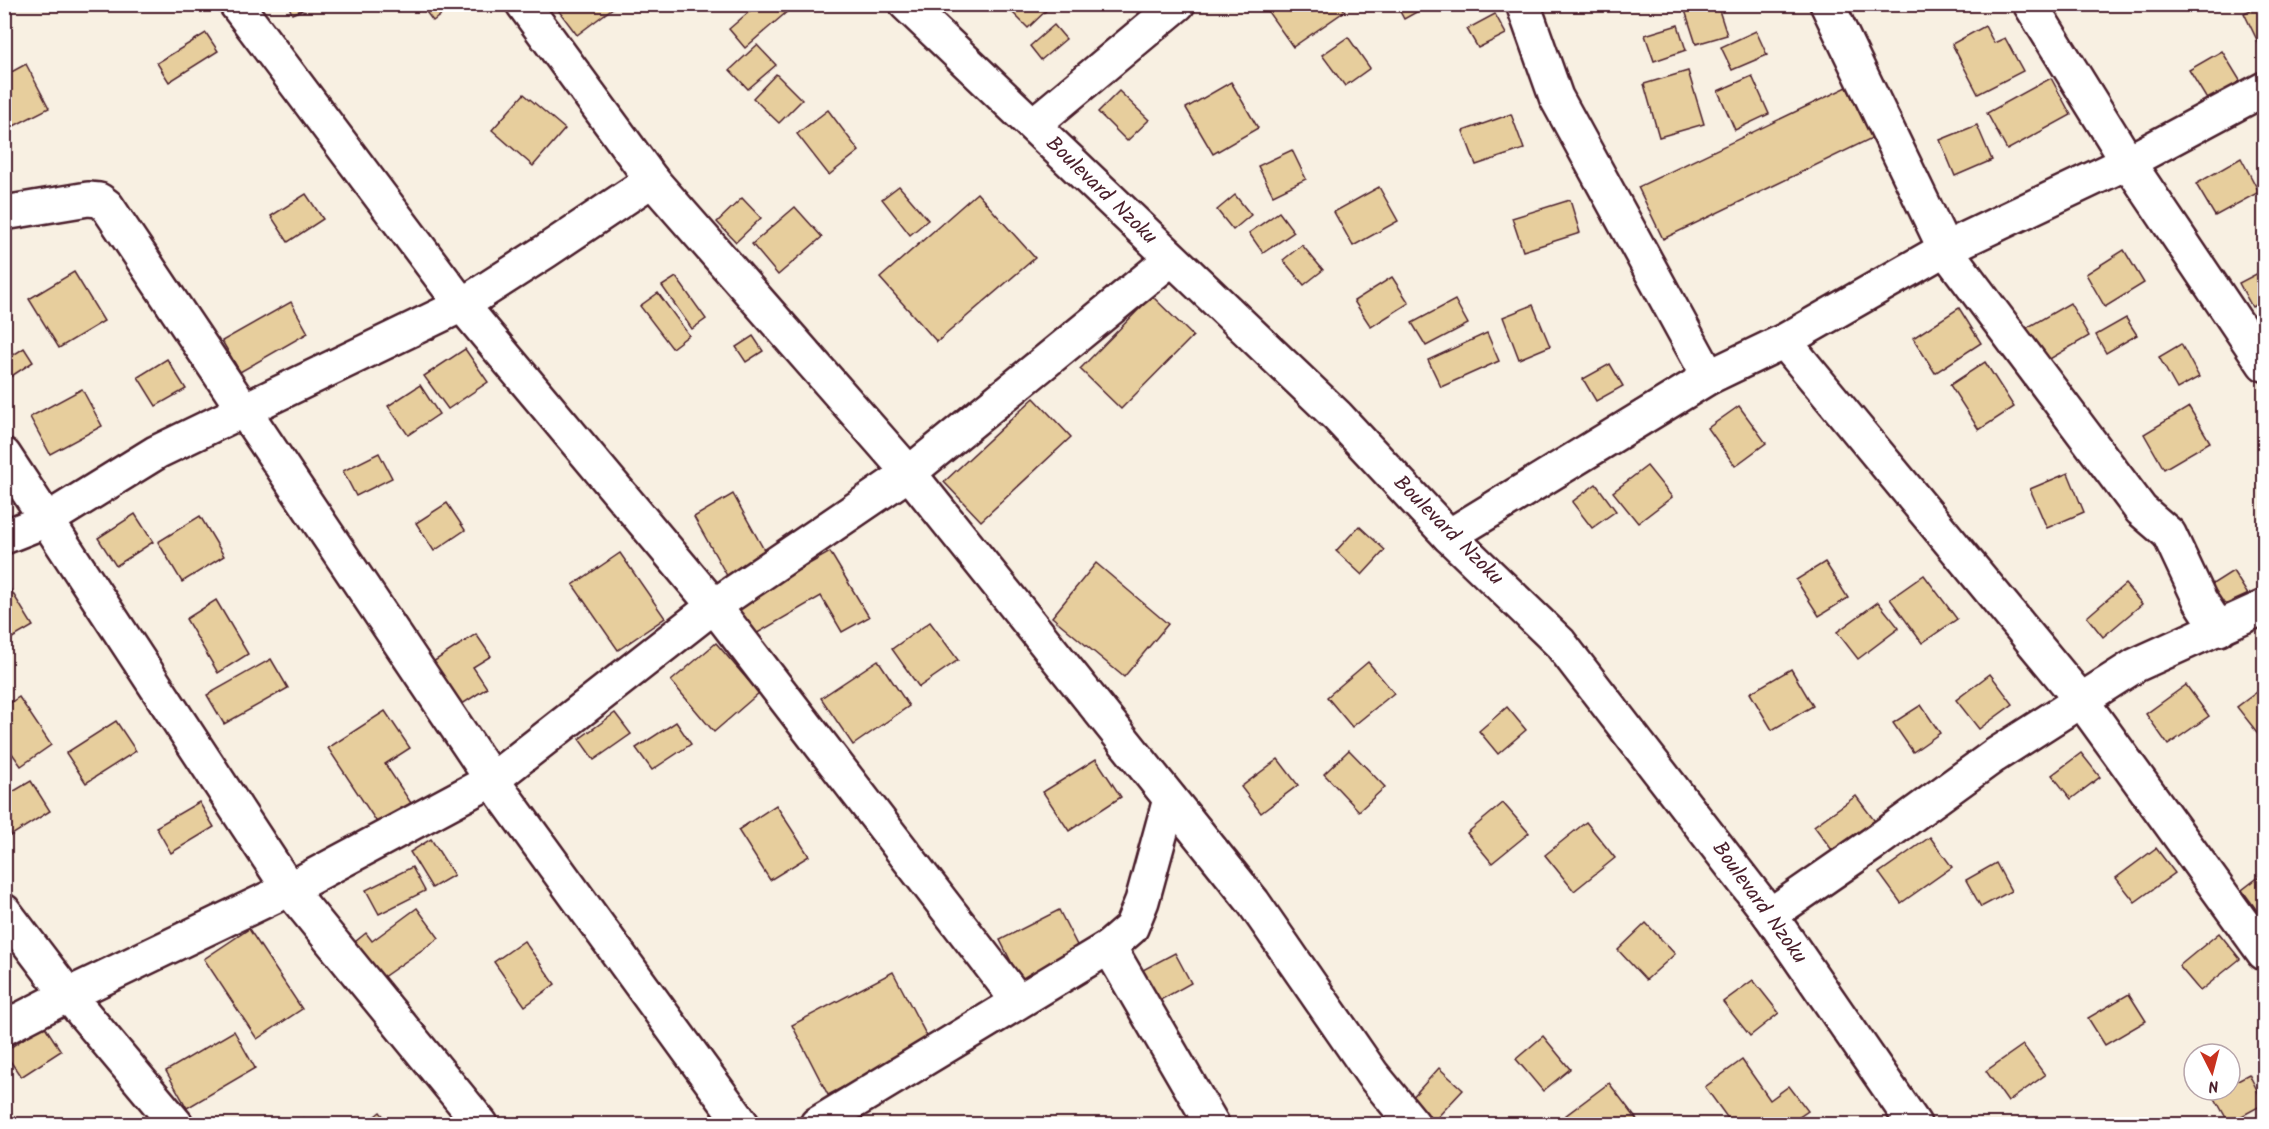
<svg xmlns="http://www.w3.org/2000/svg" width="2269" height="1129" viewBox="0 0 2269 1129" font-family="Kalam,sans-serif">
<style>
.building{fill:#e7ce9d;stroke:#4a1f2b;stroke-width:1.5}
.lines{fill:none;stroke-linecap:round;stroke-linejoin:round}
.street-casing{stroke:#4a1f2b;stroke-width:38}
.secondary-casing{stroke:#4a1f2b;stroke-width:38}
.street{stroke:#fff;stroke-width:33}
.secondary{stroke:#fff;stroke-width:33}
.labels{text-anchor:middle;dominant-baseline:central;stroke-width:5;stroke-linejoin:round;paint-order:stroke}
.street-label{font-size:21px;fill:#4a1f2b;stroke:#fff}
</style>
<rect width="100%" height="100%" fill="#f8f0e2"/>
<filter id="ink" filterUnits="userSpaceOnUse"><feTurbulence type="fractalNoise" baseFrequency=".0167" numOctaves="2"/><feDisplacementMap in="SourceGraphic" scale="12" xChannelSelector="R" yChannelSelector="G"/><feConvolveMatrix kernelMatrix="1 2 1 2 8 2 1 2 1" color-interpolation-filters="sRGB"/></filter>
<g filter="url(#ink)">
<g class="building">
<path d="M288 4H316L292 14Z"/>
<path d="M420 4H455L433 21Z"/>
<path d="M556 4H618L577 35 555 6Z"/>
<path d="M758 4H796L745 48 729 29Z"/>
<path d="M1022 4H1053L1028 28 1013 13Z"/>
<path d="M1272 4H1340L1345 11 1293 47 1266 9Z"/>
<path d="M1396 4H1431L1404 19Z"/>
<path d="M1683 4H1717L1727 35 1696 44Z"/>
<path d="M2264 4V41L2259 44 2244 13Z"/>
<path d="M1495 14 1506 34 1478 48 1467 29Z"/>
<path d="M1054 25 1066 39 1041 60 1030 46Z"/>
<path d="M1678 25 1686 50 1654 61 1645 35Z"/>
<path d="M1985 26 1994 43 2005 38 2023 71 1978 94 1952 44Z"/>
<path d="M1756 31 1767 55 1732 70 1721 47Z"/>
<path d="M206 33 218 51 169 82 157 63Z"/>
<path d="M1348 37 1370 68 1345 86 1322 55Z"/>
<path d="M757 45 776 65 748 89 730 70Z"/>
<path d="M2222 51 2244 87 2211 106 2189 70Z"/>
<path d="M26 64 49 108 4 131V76Z"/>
<path d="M1688 71 1704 124 1659 137 1644 84Z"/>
<path d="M776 74 802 100 779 123 753 98Z"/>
<path d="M1752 76 1769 114 1735 130 1718 91Z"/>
<path d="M2051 78 2071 115 2007 150 1987 113Z"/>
<path d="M1231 82 1258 128 1213 154 1186 108Z"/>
<path d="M1847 87 1872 138 1663 239 1638 187Z"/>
<path d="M1119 91 1149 120 1127 141 1098 112Z"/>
<path d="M524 94 565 129 533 166 492 130Z"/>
<path d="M828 110 859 151 829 175 797 134Z"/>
<path d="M1511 114 1524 149 1476 165 1463 131Z"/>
<path d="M1977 125 1992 160 1955 176 1940 140Z"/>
<path d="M1292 150 1306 179 1273 195 1258 166Z"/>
<path d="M2241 158 2259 192 2215 216 2196 184Z"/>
<path d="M899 186 928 220 910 235 882 199Z"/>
<path d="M1379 187 1398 221 1353 246 1334 212Z"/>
<path d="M977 193 1035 258 937 342 880 278Z"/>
<path d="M306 194 323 219 288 242 271 216Z"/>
<path d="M1235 195 1251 215 1233 230 1217 210Z"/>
<path d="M742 198 761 218 736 242 717 222Z"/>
<path d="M1570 200 1580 233 1523 251 1512 218Z"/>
<path d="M795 207 822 237 778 275 752 244Z"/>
<path d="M1279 212 1294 232 1263 253 1249 233Z"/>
<path d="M1302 245 1323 270 1304 285 1283 260Z"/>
<path d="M2124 250 2144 283 2105 307 2086 274Z"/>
<path d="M2262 271 2264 275V301L2252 307 2239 283Z"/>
<path d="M74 272 104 321 59 348 29 299Z"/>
<path d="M676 277 706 319 692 329 662 286Z"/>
<path d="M1392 277 1409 303 1371 327 1354 301Z"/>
<path d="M658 293 689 335 672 348 640 306Z"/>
<path d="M1152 296 1193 336 1121 409 1080 369Z"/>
<path d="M1455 300 1468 324 1426 346 1412 323Z"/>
<path d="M291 302 308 333 240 372 222 341Z"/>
<path d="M2070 303 2089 336 2043 363 2023 330Z"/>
<path d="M1533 305 1550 346 1519 359 1503 317Z"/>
<path d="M1959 308 1981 343 1935 373 1913 338Z"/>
<path d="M2126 318 2137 335 2106 353 2096 335Z"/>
<path d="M1487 333 1499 361 1441 387 1428 360Z"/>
<path d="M753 336 763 351 746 362 736 347Z"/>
<path d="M2181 344 2199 377 2177 389 2159 357Z"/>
<path d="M24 348 33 362 4 381V361Z"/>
<path d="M465 349 488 382 448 409 424 376Z"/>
<path d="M167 359 186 389 156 406 138 377Z"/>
<path d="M1985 362 2014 407 1979 430 1950 385Z"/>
<path d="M1610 364 1623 386 1596 401 1583 379Z"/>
<path d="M420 385 439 414 408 435 388 406Z"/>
<path d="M82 389 102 426 50 454 30 417Z"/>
<path d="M1034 398 1071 437 981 521 944 482Z"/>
<path d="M1739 406 1766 443 1735 466 1708 428Z"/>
<path d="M2189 407 2210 442 2164 469 2144 434Z"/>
<path d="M379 453 392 478 356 496 343 471Z"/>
<path d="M1647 466 1672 497 1638 523 1613 492Z"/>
<path d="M2068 473 2084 512 2047 528 2030 489Z"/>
<path d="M1596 484 1616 511 1592 528 1572 502Z"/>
<path d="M733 494 769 559 730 581 694 517Z"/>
<path d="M447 503 465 530 434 551 416 523Z"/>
<path d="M135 514 153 542 116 566 98 538Z"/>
<path d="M200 516 224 556 182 582 158 542Z"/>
<path d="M1359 526 1385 550 1362 575 1336 551Z"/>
<path d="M830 552 869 617 842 632 821 596 754 635 736 606Z"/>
<path d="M620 553 665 618 618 650 573 585Z"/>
<path d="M1825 562 1848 598 1819 616 1796 580Z"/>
<path d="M1096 563 1168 624 1124 677 1052 617Z"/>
<path d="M2233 571 2252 601 2230 615 2211 585Z"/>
<path d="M1924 575 1957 619 1922 643 1890 599Z"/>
<path d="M7 584 33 626 4 643V585Z"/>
<path d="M2125 584 2142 604 2103 637 2087 617Z"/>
<path d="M216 600 248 654 218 673 186 619Z"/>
<path d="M1878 602 1899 628 1858 659 1837 632Z"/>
<path d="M930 622 958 660 919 687 892 649Z"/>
<path d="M476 634 491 656 473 667 487 688 453 710 425 667Z"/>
<path d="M716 643 759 693 714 732 671 681Z"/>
<path d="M271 659 288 688 224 724 207 695Z"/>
<path d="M878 660 909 706 853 745 821 698Z"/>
<path d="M1368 662 1394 693 1352 727 1327 697Z"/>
<path d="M1791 669 1813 706 1772 730 1750 693Z"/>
<path d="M1990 674 2013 704 1979 729 1956 700Z"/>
<path d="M2186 685 2209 716 2168 745 2146 714Z"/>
<path d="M2261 689 2264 694V741L2237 707Z"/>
<path d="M19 697 51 745 21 766 4 742V707Z"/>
<path d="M1921 705 1940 733 1913 752 1893 723Z"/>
<path d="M1507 707 1526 730 1498 754 1479 731Z"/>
<path d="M385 711 410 748 385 764 411 803 378 824 328 748Z"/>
<path d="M615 713 631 734 594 760 579 739Z"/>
<path d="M116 721 136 751 86 783 66 753Z"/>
<path d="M676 722 691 744 652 770 636 748Z"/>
<path d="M1349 750 1385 787 1359 811 1324 774Z"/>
<path d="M2081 753 2100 777 2071 799 2052 775Z"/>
<path d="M1096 759 1121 797 1069 831 1043 792Z"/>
<path d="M1278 759 1298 785 1261 813 1241 787Z"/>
<path d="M31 781 50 811 4 840V797Z"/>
<path d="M1856 796 1877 824 1835 854 1814 826Z"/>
<path d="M199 802 214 827 171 853 156 827Z"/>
<path d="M1503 803 1529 833 1492 863 1467 833Z"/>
<path d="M776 805 809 856 770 880 738 830Z"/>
<path d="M1586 822 1615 858 1574 891 1545 855Z"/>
<path d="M1930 837 1952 867 1901 903 1879 873Z"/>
<path d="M431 839 454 875 432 888 410 852Z"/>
<path d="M2156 848 2175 873 2135 902 2116 878Z"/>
<path d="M1996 863 2011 891 1981 907 1966 880Z"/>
<path d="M412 867 425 891 379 914 366 890Z"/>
<path d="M2264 873V920L2242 890Z"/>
<path d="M417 908 439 938 376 982 350 946 366 933 372 941Z"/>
<path d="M1059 910 1082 955 1023 985 1000 940Z"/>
<path d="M1646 923 1675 954 1646 980 1618 950Z"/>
<path d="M249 929 302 1009 257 1039 204 959Z"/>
<path d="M2219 933 2240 959 2200 991 2179 966Z"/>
<path d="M524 941 555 984 525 1006 494 962Z"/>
<path d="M1175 953 1191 983 1155 1003 1139 972Z"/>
<path d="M893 972 930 1042 828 1095 792 1025Z"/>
<path d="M1753 980 1779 1013 1750 1036 1723 1002Z"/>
<path d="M2129 994 2146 1021 2105 1045 2088 1018Z"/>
<path d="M44 1025 61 1051 21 1077 4 1052Z"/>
<path d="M234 1031 255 1068 187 1108 166 1071Z"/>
<path d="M1543 1036 1570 1069 1543 1091 1516 1059Z"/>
<path d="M2023 1045 2045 1075 2008 1102 1986 1071Z"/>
<path d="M1742 1060 1770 1100 1789 1086 1808 1111 1789 1124H1732L1705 1087Z"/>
<path d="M1439 1068 1463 1090 1434 1121 1410 1100Z"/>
<path d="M2249 1074 2264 1104 2229 1123 2212 1093 2218 1090H2230V1084Z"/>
<path d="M1609 1083 1638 1121 1633 1124H1571L1565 1116Z"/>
<path d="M380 1112 390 1124H365Z"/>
<path d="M304 1118 308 1124H295Z"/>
</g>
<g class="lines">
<defs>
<g id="street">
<path d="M236 4 462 305 714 606 1018 1001"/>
<path d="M523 4 652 180 909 473 1253 902 1372 1074 1413 1124"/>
<path d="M1523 4 1556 97 1709 377"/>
<path d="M1827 4 1945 249 2141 510 2169 534 2200 600 2219 629"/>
<path d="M2030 4 2128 162 2264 364"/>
<path d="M1033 125 1178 4"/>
<path d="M4 213 88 199 99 200 107 206 492 780 742 1124"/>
<path d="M1784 341 2081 700 2264 953"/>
<path d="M4 455 289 889 481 1124"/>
<path d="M1449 536 1709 377 1784 341 1945 249 2128 162 2264 89"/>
<path d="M4 537 47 520 157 452 462 305 546 251 652 180"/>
<path d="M4 911 68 995 176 1124"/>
<path d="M1770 915 1877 841 1994 756 2136 665 2264 607"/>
<path d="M1109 947 1212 1124"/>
<path d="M4 1028 68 995 289 889 492 780 714 606 909 473 1171 259"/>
<path d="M817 1124 1109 947 1131 928 1142 901 1170 799"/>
</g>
<path id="secondary" d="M906 4 1337 416 1449 536 1560 643 1770 915 1914 1124"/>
</defs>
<use href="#street" class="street-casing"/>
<use href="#secondary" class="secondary-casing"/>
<use href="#street" class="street"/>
<use href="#secondary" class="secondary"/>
</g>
</g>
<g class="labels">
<g class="street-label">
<text transform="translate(1101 191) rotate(44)">Boulevard Nzoku</text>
<text transform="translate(1448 531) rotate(45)">Boulevard Nzoku</text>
<text transform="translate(1759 903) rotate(54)">Boulevard Nzoku</text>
</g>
</g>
<rect width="2269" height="1129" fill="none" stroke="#fff" stroke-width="24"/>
<rect x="12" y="12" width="2245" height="1105" fill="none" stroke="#4a1f2b" stroke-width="2" filter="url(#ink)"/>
<g transform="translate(2212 1072) rotate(174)"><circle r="28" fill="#ffffff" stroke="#b7a5aa" stroke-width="1.5"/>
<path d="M0-4.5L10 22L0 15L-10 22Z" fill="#c8321e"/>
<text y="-9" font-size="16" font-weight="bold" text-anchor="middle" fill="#4a1f2b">N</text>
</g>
</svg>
